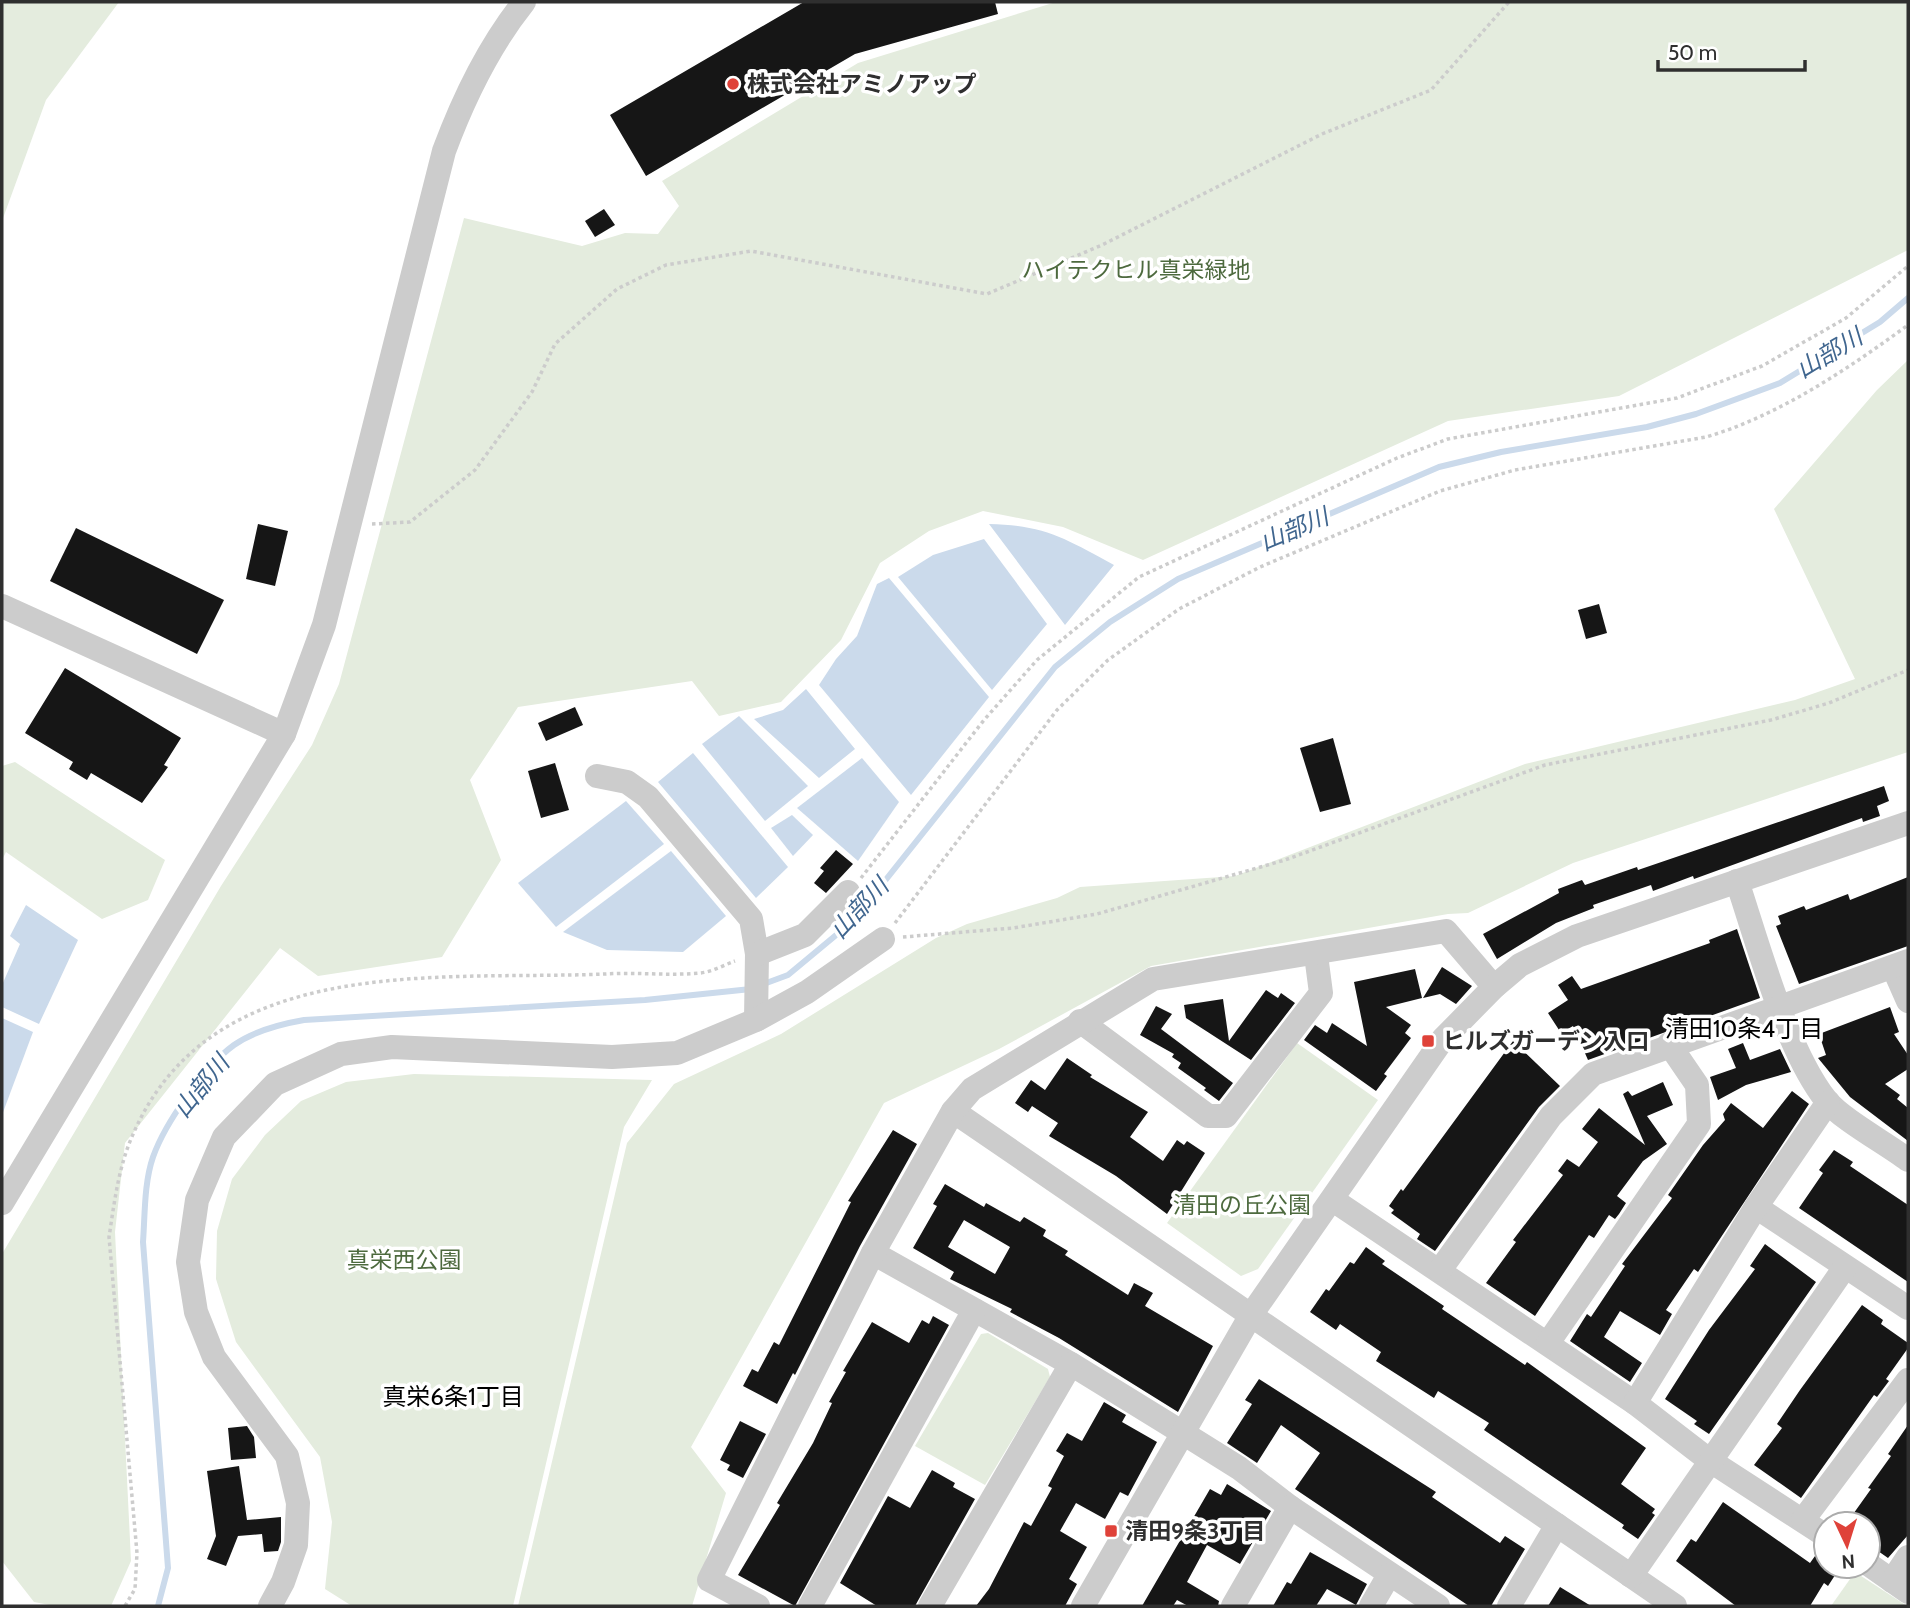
<svg xmlns="http://www.w3.org/2000/svg" width="1910" height="1608" viewBox="0 0 1910 1608" font-family="Cabin,'Noto Sans JP',sans-serif">
<style>
.green{fill:#e4ecde}
.water{fill:#cbdaeb}
.lines{fill:none;stroke-linecap:round;stroke-linejoin:round}
.stream{stroke:#cbdaeb;stroke-width:6}
.building{fill:#161616;fill-rule:evenodd}
.path{stroke:#ccc;stroke-width:3.5;stroke-dasharray:3.5 3.5;stroke-linecap:butt}
.minor{stroke:#ccc;stroke-width:24}
.poi-dot{fill:#df4239;stroke:#fff;stroke-width:2.5}
.labels{text-anchor:middle;dominant-baseline:central;stroke-width:7;stroke-linejoin:round;paint-order:stroke}
.poi-label{font-size:23px;font-weight:bold;fill:#2f2f2f;stroke:#fff;text-anchor:start}
.park-label{font-size:23px;fill:#4d6a3e;stroke:#fff}
.water-label{font-size:24px;font-style:italic;fill:#40668f;stroke:#fff}
.neighbourhood-label{font-size:24px;fill:#000;stroke:#fff}
</style>
<rect width="100%" height="100%" fill="#fff"/>
<g class="green">
<path d="M2 2H119L46 100 2 221Z"/>
<path d="M1056 2H1908V250L1619 396 1448 421 1143 560 1063 527 983 511 929 531 880 563 841 640 781 702 719 716 692 681 518 707 470 780 501 860 442 957 318 976 280 948 125 1143 115 1232 131 1561 111 1606H55L34 1602 2 1561V1254L221 886 312 745 339 684 464 218 582 246 625 233 658 234 679 206 662 181 858 63Z"/>
<path d="M1908 360V752L1573 863 1468 913 1448 914 1151 966 999 1049 884 1103 691 1447 726 1493 692 1606H518L627 1143 674 1084 781 1034 936 938 967 924 1057 898 1080 887 1235 876 1525 764 1795 700 1855 679 1774 509 1877 390Z"/>
<path d="M15 762 165 860 148 900 102 919 6 852 2 860V766Z"/>
<path d="M1297 1043 1378 1100 1258 1269 1241 1276 1167 1223Z"/>
<path d="M414 1074 652 1080 624 1127 513 1606H352L325 1589 332 1522 320 1457 236 1342 216 1279 217 1231 232 1179 265 1135 301 1101 346 1082Z"/>
<path d="M988 1333 1048 1369 1050 1377 985 1485 915 1446 981 1334Z"/>
<path d="M1855 1572 1907 1606H1831Z"/>
</g>
<g class="water">
<path d="M989 524C1045 525 1066 539 1114 565L1065 625Z"/>
<path d="M984 539 1047 624 992 690 898 577 933 555Z"/>
<path d="M889 578 989 697 911 795 819 685 836 659 857 636 877 584Z"/>
<path d="M806 689 855 749 819 778 754 719 783 710Z"/>
<path d="M739 716 808 786 765 821 702 744Z"/>
<path d="M693 753 788 867 756 898 658 782Z"/>
<path d="M862 758 899 802 858 861 797 808Z"/>
<path d="M626 801 664 844 556 927 518 883Z"/>
<path d="M792 815 813 835 793 856 771 828Z"/>
<path d="M671 851 726 916 683 952 607 950 563 932Z"/>
<path d="M26 905 78 940 39 1024 2 1007V985L20 944 10 936Z"/>
<path d="M2 1018 33 1032 2 1115Z"/>
</g>
<g class="lines">
<g class="stream">
<path d="M761 985 788 975 853 921 1055 667 1110 622 1178 579 1439 467 1501 452 1647 427 1696 414 1780 383 1880 322 1908 298"/>
<path d="M158 1606 168 1568 143 1242C145 1215 144 1183 153 1157 165 1123 205 1066 234 1045 254 1031 281 1024 304 1020L645 1000 751 989"/>
</g>
</g>
<g class="building">
<path d="M804 2H995L998 14 855 54 646 176 610 115Z"/>
<path d="M604 209 615 225 595 237 585 221Z"/>
<path d="M258 524 288 531 275 586 246 579Z"/>
<path d="M76 528 224 600 197 654 50 581Z"/>
<path d="M1599 604 1607 633 1586 639 1578 610Z"/>
<path d="M65 668 181 738 164 765 168 767 142 803 91 773 87 780 69 769 73 762 25 733Z"/>
<path d="M575 707 583 725 546 741 538 723Z"/>
<path d="M1333 738 1351 804 1320 812 1300 748Z"/>
<path d="M555 763 569 810 541 818 528 771Z"/>
<path d="M1884 786 1889 801 1877 806 1880 816 1863 822 1862 818 1694 879 1693 876 1653 891 1651 885 1593 905 1594 908 1556 923 1497 959 1483 934 1559 893 1558 889 1582 880 1585 885 1637 867 1638 870Z"/>
<path d="M836 850 853 864 826 893 814 883 824 871 820 868Z"/>
<path d="M1908 877V946L1799 984 1776 926 1781 924 1778 916 1804 906 1806 910 1848 894 1850 900Z"/>
<path d="M1737 929 1760 998 1588 1060 1573 1026 1561 1033 1548 1013 1568 1000 1558 985 1572 976 1581 989 1710 943 1709 940Z"/>
<path d="M1442 967 1472 986 1456 1004 1440 994 1423 998Z"/>
<path d="M1415 969 1422 998 1386 1007 1411 1025 1405 1033 1411 1038 1384 1074 1387 1076 1376 1091 1304 1040 1315 1025 1327 1033 1332 1023 1367 1046 1354 982Z"/>
<path d="M1266 990 1278 998 1281 993 1295 1003 1251 1060 1186 1018 1184 1005 1223 999 1229 1041Z"/>
<path d="M1156 1006 1172 1014 1161 1029 1233 1083 1219 1101 1204 1090 1206 1088 1178 1068 1181 1063 1172 1057 1174 1054 1140 1035Z"/>
<path d="M1890 1007 1899 1032 1894 1034 1908 1055V1069L1885 1084 1900 1095 1897 1099 1908 1108V1141L1850 1097 1818 1058 1826 1055 1819 1034Z"/>
<path d="M1513 1041 1560 1086 1539 1107 1435 1251 1417 1239 1420 1234 1391 1213 1394 1210 1389 1206 1401 1189 1403 1191Z"/>
<path d="M1743 1043 1750 1060 1780 1049 1791 1072 1746 1085 1718 1100 1710 1077 1736 1068 1728 1049Z"/>
<path d="M1067 1058 1092 1075 1090 1077 1148 1112 1130 1137 1163 1161 1177 1140 1184 1145 1187 1141 1205 1153 1167 1214 1116 1176 1049 1136 1058 1123 1032 1106 1028 1112 1015 1103 1031 1080 1045 1090Z"/>
<path d="M1663 1082 1673 1105 1647 1116 1667 1144 1643 1161 1617 1196 1626 1203 1619 1214 1615 1219 1609 1215 1594 1238 1589 1235 1535 1316 1486 1283 1516 1242 1513 1240 1563 1175 1558 1171 1567 1159 1579 1167 1598 1142 1582 1129 1599 1108 1645 1145 1623 1094 1628 1091 1632 1096Z"/>
<path d="M1792 1091 1809 1104 1698 1272 1694 1269 1666 1310 1672 1314 1660 1335 1620 1311 1604 1337 1642 1363 1630 1382 1570 1341 1587 1314 1591 1317 1625 1266 1622 1264 1672 1198 1668 1195 1703 1145 1725 1120 1723 1114 1731 1103 1763 1128Z"/>
<path d="M893 1130 917 1144 860 1246 795 1375 793 1373 777 1404 743 1386 752 1369 758 1372 774 1342 779 1345 851 1202 848 1201Z"/>
<path d="M1834 1150 1853 1162 1850 1166 1908 1205V1282L1799 1208 1823 1173 1819 1170Z"/>
<path d="M945 1184 984 1207 986 1203 1020 1222 1024 1217 1046 1230 1043 1236 1068 1251 1065 1255 1128 1295 1134 1283 1153 1293 1145 1306 1213 1346 1178 1412 1059 1338 1010 1312 1012 1309 950 1279 954 1272 913 1248 937 1206 933 1204ZM964 1220 1010 1247 995 1274 948 1247Z"/>
<path d="M1765 1244 1816 1282 1709 1434 1694 1424 1697 1421 1665 1399 1709 1330 1755 1269 1750 1266Z"/>
<path d="M1366 1247 1385 1261 1382 1264 1444 1306 1442 1309 1525 1365 1527 1362 1646 1448 1621 1484 1655 1509 1652 1513 1655 1515 1638 1539 1622 1528 1624 1525 1484 1430 1489 1423 1438 1391 1434 1398 1376 1361 1381 1352 1340 1324 1336 1330 1310 1312 1326 1289 1329 1291 1350 1262 1354 1264Z"/>
<path d="M1862 1305 1883 1320 1881 1324 1908 1343V1348L1886 1379 1889 1381 1877 1397 1874 1395 1801 1498 1754 1465 1782 1428 1777 1424 1800 1390Z"/>
<path d="M933 1316 949 1325 795 1606 738 1575 780 1505 777 1503 813 1443 832 1403 829 1402 846 1372 843 1371 872 1322 909 1343 922 1320 929 1324Z"/>
<path d="M1259 1379 1436 1492 1432 1497 1500 1543 1505 1536 1525 1549 1491 1606H1469L1295 1489 1320 1453 1281 1425 1257 1463 1227 1443 1252 1404 1245 1400Z"/>
<path d="M1104 1402 1126 1415 1122 1422 1157 1442 1128 1496 1120 1492 1105 1519 1076 1503 1060 1531 1087 1547 1069 1579 1077 1584 1065 1606H976L989 1589 1024 1522 1031 1526 1052 1488 1048 1486 1064 1456 1056 1451 1067 1433 1082 1441Z"/>
<path d="M740 1421 766 1434 743 1478 727 1470 730 1465 720 1460Z"/>
<path d="M1908 1425V1535L1888 1558 1868 1544V1524H1846L1871 1489 1868 1488 1891 1456 1888 1454Z"/>
<path d="M247 1426 254 1437 256 1458 231 1460 228 1428Z"/>
<path d="M239 1466 247 1520 281 1517V1542L278 1551 264 1552 262 1534 238 1536 226 1566 207 1559 216 1536 207 1471Z"/>
<path d="M932 1470 955 1483 953 1487 975 1499 915 1606H877L840 1583 888 1496 910 1508Z"/>
<path d="M1227 1484 1271 1511 1240 1564 1207 1545 1187 1582 1219 1601 1218 1606H1188L1177 1600 1173 1606H1142L1210 1489 1221 1495Z"/>
<path d="M1723 1502 1810 1563 1820 1549 1826 1551V1566H1841L1828 1586 1824 1583 1810 1606H1736L1676 1561 1691 1539 1696 1542Z"/>
<path d="M1310 1552 1367 1584 1356 1605 1327 1589 1316 1606H1273L1287 1582 1291 1584Z"/>
<path d="M1560 1587 1591 1606H1548Z"/>
</g>
<g class="lines">
<g class="path">
<path d="M372 524 410 522 475 470 532 392 555 344 617 289 666 265 751 251 987 294 1102 245 1322 134 1431 90 1509 2"/>
<path d="M861 878 984 720 1037 660 1139 577 1397 458 1448 439 1677 398 1762 366 1846 318 1908 266"/>
<path d="M895 923 1057 710 1108 660 1179 609 1260 567 1440 491 1515 470 1706 437C1778 416 1848 369 1908 325"/>
<path d="M903 937 1013 928 1097 914 1285 860 1545 765 1771 720 1829 703 1908 670"/>
<path d="M125 1606 135 1589 137 1553 109 1237C114 1205 118 1170 131 1139 209 950 439 981 605 974 636 972 669 976 700 973 712 972 724 965 735 961"/>
</g>
<g class="minor">
<path d="M2 606 284 734"/>
<path d="M597 776 627 782 648 797 751 919 757 954 756 1020"/>
<path d="M1737 881C1758 944 1786 1049 1826 1100 1841 1119 1887 1144 1908 1160"/>
<path d="M757 954 805 935 848 892"/>
<path d="M1893 967 1908 1001"/>
<path d="M1080 1021 1208 1116H1226L1321 993 1316 955"/>
<path d="M953 1111 1675 1606"/>
<path d="M1333 1200 1635 1403 1709 1460 1826 1536"/>
<path d="M2 1203 284 734 324 625 444 151C464 97 488 47 524 2"/>
<path d="M1756 1207 1908 1308"/>
<path d="M873 1253 1071 1364 1183 1433 1239 1468 1290 1507 1438 1606"/>
<path d="M1440 1270 1551 1116 1593 1074 1908 961"/>
<path d="M1548 1343 1699 1124 1697 1085 1669 1044"/>
<path d="M1635 1403 1756 1207 1828 1102"/>
<path d="M1803 1520 1908 1380"/>
<path d="M1868 1564 1908 1592"/>
<path d="M1631 1576 1845 1267"/>
<path d="M1892 1581 1908 1557"/>
<path d="M270 1606 283 1582 296 1545 298 1503 287 1456 214 1357 196 1312 188 1262 197 1200 224 1137 275 1084 341 1054 392 1047 612 1057 677 1053 756 1020 807 992 883 939"/>
<path d="M758 1606 709 1580 873 1253 953 1111 972 1089 1153 979 1446 931 1494 987"/>
<path d="M810 1606 974 1310"/>
<path d="M930 1606 1071 1364"/>
<path d="M1083 1606 1251 1315 1443 1039 1494 987 1520 965 1577 936 1908 823"/>
<path d="M1233 1606 1290 1507"/>
<path d="M1371 1606 1389 1575"/>
<path d="M1509 1606 1557 1525"/>
</g>
</g>
<g class="poi-dot">
<circle cx="733" cy="84" r="7"/>
<rect x="1421" y="1034" width="14" height="14" rx="3.5"/>
<rect x="1104" y="1524" width="14" height="14" rx="3.5"/>
</g>
<g class="labels">
<g class="poi-label">
<text x="747" y="84">株式会社アミノアップ</text>
<text x="1442" y="1041">ヒルズガーデン入口</text>
<text x="1125" y="1531">清田9条3丁目</text>
</g>
<g class="park-label">
<text x="1136" y="270">ハイテクヒル真栄緑地</text>
<text x="1242" y="1205">清田の丘公園</text>
<text x="404" y="1260">真栄西公園</text>
</g>
<g class="water-label">
<text transform="translate(1829 353) rotate(-31)">山部川</text>
<text transform="translate(1294 529) rotate(-23)">山部川</text>
<text transform="translate(859 908) rotate(-47)">山部川</text>
<text transform="translate(201 1086) rotate(-51)">山部川</text>
</g>
<g class="neighbourhood-label">
<text x="1744" y="1028">清田10条4丁目</text>
<text x="453" y="1396">真栄6条1丁目</text>
</g>
</g>
<rect width="1910" height="1608" fill="none" stroke="#2f2f2f" stroke-width="7"/>
<g transform="translate(1847 1545) rotate(176)"><circle r="33" fill="#ffffff" stroke="#acacac" stroke-width="2"/>
<path d="M0-5L12 26L0 18L-12 26Z" fill="#df4239"/>
<text y="-10" font-size="19" font-weight="bold" text-anchor="middle" fill="#2f2f2f">N</text>
</g>
<path d="M1658 60v10h147v-10" fill="none" stroke="#2f2f2f" stroke-width="3.5"/>
<text x="1668" y="60" font-size="21" fill="#2f2f2f" stroke="#ffffff" stroke-width="5" paint-order="stroke">50 m</text>
</svg>
